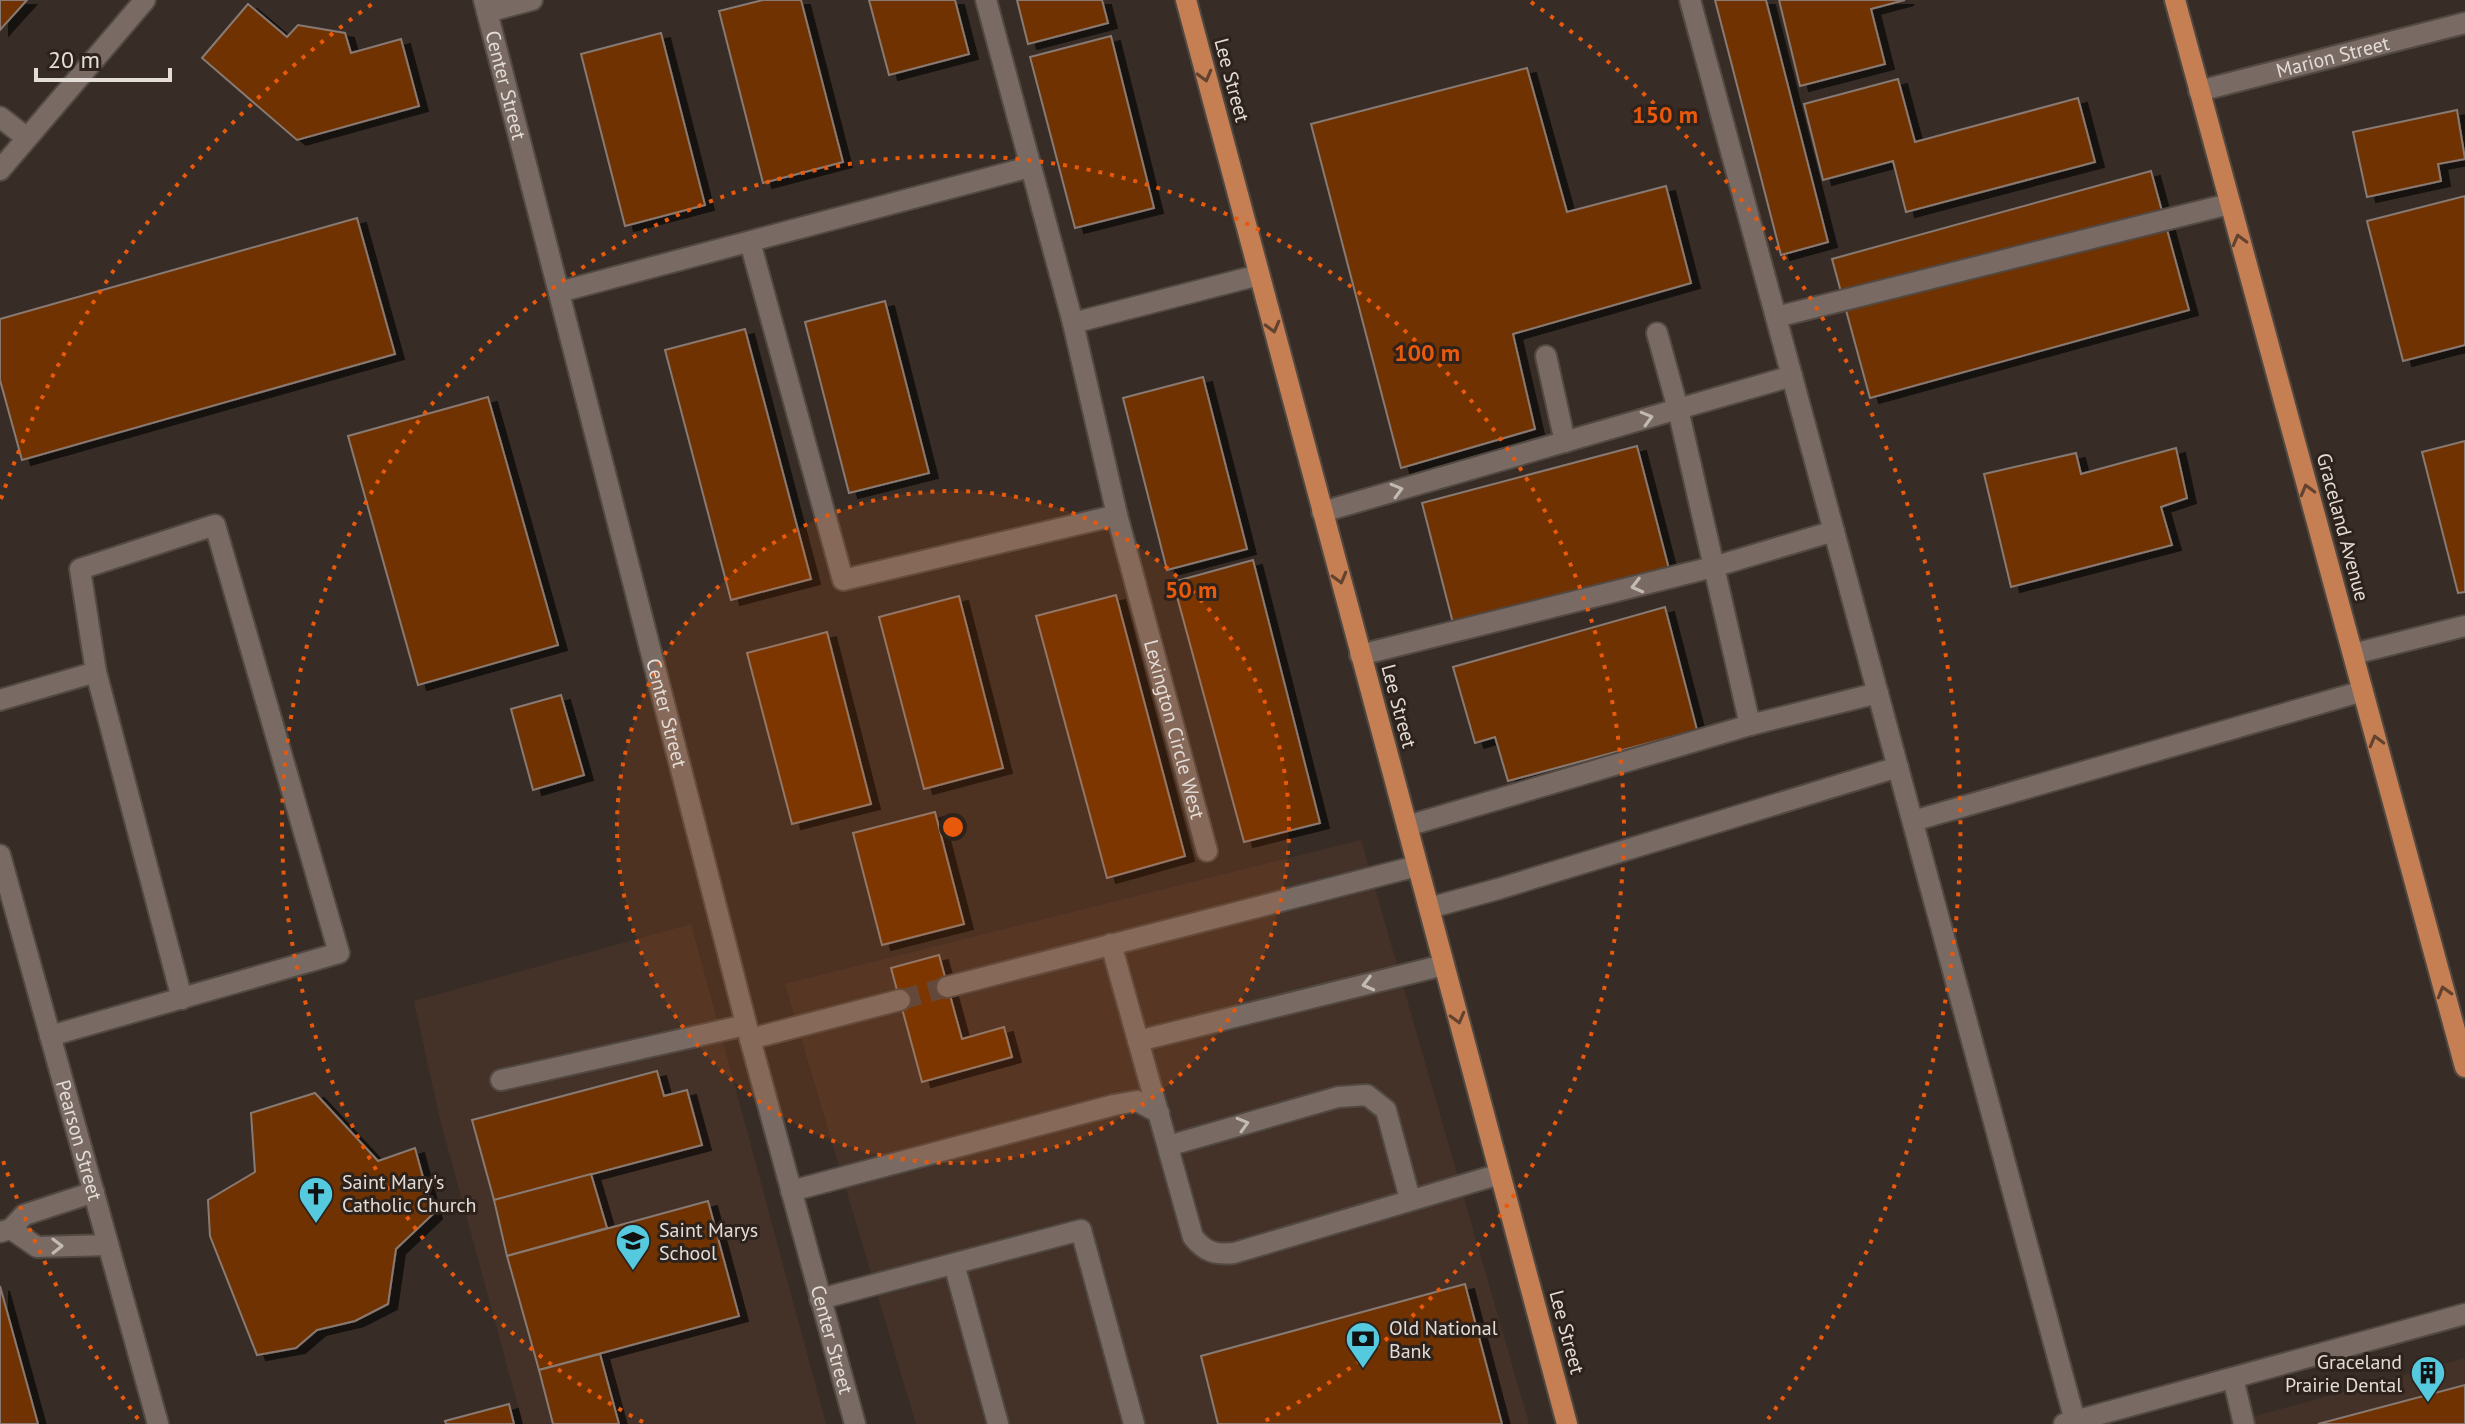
<svg xmlns="http://www.w3.org/2000/svg" width="2465" height="1424" viewBox="0 0 2465 1424" font-family="'PT Sans',sans-serif">
<style>
.built{fill:#443228}
.building{fill:#703200;stroke:#887a72;stroke-width:2;filter:url(#shadow)}
.lines{fill:none;stroke-linecap:round;stroke-linejoin:round}
.minor-tunnel{stroke:#524741;stroke-width:20;stroke-dasharray:20 10;stroke-linecap:butt}
.minor-casing{stroke:#524943;stroke-width:24}
.major-casing{stroke:#524943;stroke-width:24}
.minor{stroke:#796b64;stroke-width:20}
.major{stroke:#c57f53;stroke-width:20}
.oneway{stroke:#63432f}
.oneway2{stroke:#c3bab4}
.ring{fill:none;stroke:#e8590c;stroke-width:4;stroke-dasharray:4 8}
.labels{text-anchor:middle;dominant-baseline:central;stroke-width:6;stroke-linejoin:round;paint-order:stroke}
.street-label{font-size:20px;fill:#e3dcd7;stroke:#2e231c}
.poi-label{font-size:20px;fill:#e3dcd7;stroke:#2e231c;text-anchor:start}
.centre{fill:#e8590c;stroke:#2e231c;stroke-width:4}
.ring-label{font-size:24px;text-anchor:middle;font-weight:bold;fill:#e8590c;stroke:#2e231c;stroke-width:6;stroke-linejoin:round;paint-order:stroke}
</style>
<defs>
<filter id="shadow"><feDropShadow dx="9" dy="5" stdDeviation="0" flood-color="#0009"/></filter>
</defs>
<rect width="100%" height="100%" fill="#382d26"/>
<g class="built">
<path d="M1361 840 1529 1424H916L785 984Z"/>
<path d="M691 924 826 1424H523L440 1119 414 1001Z"/>
<path d="M2465 1358V1424H2227Z"/>
</g>
<g class="building">
<path d="M0 0H27L0 30Z"/>
<path d="M763 0H801L843 162 763 183 719 11Z"/>
<path d="M869 0H955L969 54 889 75Z"/>
<path d="M1017 0H1102L1108 23 1028 44Z"/>
<path d="M1715 0H1766L1828 242 1781 255Z"/>
<path d="M1779 0H1905L1871 9 1885 64 1800 86Z"/>
<path d="M248 4 287 37 298 25 345 33 351 53 401 39 419 106 297 140 202 58Z"/>
<path d="M661 33 705 205 625 226 581 54Z"/>
<path d="M1111 36 1154 208 1075 228 1030 57Z"/>
<path d="M1527 68 1567 212 1666 186 1691 283 1513 334 1535 429 1401 468 1311 124Z"/>
<path d="M1898 79 1915 142 2078 98 2095 162 1906 212 1893 161 1823 180 1804 104Z"/>
<path d="M2457 110 2465 159 2438 164 2441 181 2367 197 2353 132Z"/>
<path d="M2151 171 2189 310 1870 398 1832 259Z"/>
<path d="M2465 196V345L2403 361 2367 221Z"/>
<path d="M357 218 395 354 22 460 0 380V319Z"/>
<path d="M885 301 929 473 849 493 805 322Z"/>
<path d="M745 329 811 579 731 600 665 350Z"/>
<path d="M1203 377 1247 549 1167 570 1123 398Z"/>
<path d="M488 397 558 645 418 685 348 436Z"/>
<path d="M2465 441V592L2458 593 2422 452Z"/>
<path d="M1637 446 1669 569 1454 627 1422 503Z"/>
<path d="M2176 448 2187 498 2161 507 2172 545 2011 587 1984 474 2076 453 2081 474Z"/>
<path d="M1253 560 1320 823 1244 842 1173 582Z"/>
<path d="M1116 595 1185 856 1107 878 1036 616Z"/>
<path d="M959 596 1003 768 924 789 879 617Z"/>
<path d="M1665 607 1697 730 1508 781 1495 737 1475 743 1453 667Z"/>
<path d="M827 632 871 804 792 824 747 653Z"/>
<path d="M561 695 584 775 533 790 511 709Z"/>
<path d="M935 812 964 924 882 945 853 833Z"/>
<path d="M939 955 962 1039 1004 1027 1012 1057 922 1082 891 968Z"/>
<path d="M657 1071 664 1096 687 1090 702 1145 494 1200 472 1120Z"/>
<path d="M315 1093 378 1161 415 1148 433 1214 396 1249 388 1304 355 1321 317 1330 296 1348 257 1355 210 1236 208 1200 255 1172 251 1113Z"/>
<path d="M591 1174 607 1228 507 1256 494 1200Z"/>
<path d="M708 1201 739 1316 539 1370 507 1256Z"/>
<path d="M1465 1284 1502 1424H1218L1201 1356Z"/>
<path d="M0 1286 38 1424H0Z"/>
<path d="M600 1354 619 1424H553L539 1370Z"/>
<path d="M2465 1385V1424H2318Z"/>
<path d="M509 1404 514 1424H446L445 1421Z"/>
</g>
<g class="lines">
<path class="minor-tunnel" d="M900 1000 947 987"/>
<defs>
<g id="minor">
<path id="s1" d="M484 0 750 1039 855 1424"/>
<path d="M986 0 1073 323 1259 275"/>
<path d="M1690 0 2075 1421"/>
<path d="M487 12 532 0"/>
<path id="s2" d="M2199 91 2465 23"/>
<path d="M0 117 27 138"/>
<path d="M0 170 145 0"/>
<path d="M750 242 843 580 1117 515 1073 323"/>
<path d="M559 292 1030 167"/>
<path d="M1776 317 2229 204"/>
<path d="M1546 356 1565 442"/>
<path d="M1322 512 1678 409 1657 333"/>
<path id="s3" d="M1117 515 1207 851"/>
<path d="M2353 654 2465 626"/>
<path d="M1360 655 1713 567 1834 531"/>
<path d="M0 700 96 672"/>
<path d="M1750 725 1678 409 1792 376"/>
<path d="M1913 821 2363 691"/>
<path d="M1407 826 1750 725 1878 693"/>
<path id="s4" d="M0 855 158 1424"/>
<path d="M1429 908 1498 889 1898 767"/>
<path d="M1111 944 1193 1237C1205 1252 1215 1255 1234 1253L1500 1174"/>
<path d="M947 987 1417 866"/>
<path d="M50 1036 339 953 215 525 80 569 96 672 182 999"/>
<path d="M750 1039 900 1000"/>
<path d="M1138 1041 1444 965"/>
<path d="M501 1080 746 1025"/>
<path d="M1168 1146 1338 1097 1367 1095 1386 1110 1410 1199"/>
<path d="M791 1191 1114 1105 1137 1101 1159 1113"/>
<path d="M11 1229 37 1247 108 1245"/>
<path d="M0 1232 11 1229 24 1215 94 1192"/>
<path d="M954 1264 998 1424"/>
<path d="M820 1299 1081 1230 1134 1424"/>
<path d="M2233 1378 2244 1424"/>
<path d="M2064 1424 2465 1314"/>
</g>
<g id="major">
<path d="M1186 0 1567 1424"/>
<path d="M2175 0 2465 1067"/>
</g>
</defs>
<use href="#minor" class="minor-casing"/>
<use href="#major" class="major-casing"/>
<use href="#minor" class="minor"/>
<use href="#major" class="major"/>
</g>
<defs><path id="oneway-chevron" d="M-2-3.5L2.5 0L-2 3.5" fill="none" stroke-width="1.6" stroke-linecap="round" stroke-linejoin="round" transform="scale(2)"/></defs>
<g class="oneway">
<use href="#oneway-chevron" transform="translate(1205 76) rotate(75)"/>
<use href="#oneway-chevron" transform="translate(2239 240) rotate(-105)"/>
<use href="#oneway-chevron" transform="translate(1273 327) rotate(75)"/>
<use href="#oneway-chevron" transform="translate(2307 490) rotate(-105)"/>
<use href="#oneway-chevron" transform="translate(1340 578) rotate(75)"/>
<use href="#oneway-chevron" transform="translate(2376 741) rotate(-105)"/>
<use href="#oneway-chevron" transform="translate(2444 992) rotate(-106)"/>
<use href="#oneway-chevron" transform="translate(1458 1018) rotate(75)"/>
</g>
<g class="oneway2">
<use href="#oneway-chevron" transform="translate(1647 418) rotate(-16)"/>
<use href="#oneway-chevron" transform="translate(1397 490) rotate(-16)"/>
<use href="#oneway-chevron" transform="translate(1637 586) rotate(166)"/>
<use href="#oneway-chevron" transform="translate(1368 984) rotate(166)"/>
<use href="#oneway-chevron" transform="translate(1243 1124) rotate(-16)"/>
<use href="#oneway-chevron" transform="translate(57 1246) rotate(-1)"/>
</g>
<circle cx="953" cy="827" r="336" fill="#e8590c" fill-opacity=".12"/>
<g class="ring">
<circle cx="953" cy="827" r="336"/>
<path d="M643 1422A671 671 0 1 1 1263 1422"/>
<path d="M138 1419A1007 1007 0 0 1 1 1155M1 499A1007 1007 0 0 1 375 2M1531 2A1007 1007 0 0 1 1768 1419"/>
</g>
<defs>
<symbol id="church-pin" viewBox="-11 -11 22 30"><path d="M0 17L-7.5 6A9.5 9.5 0 1 1 7.5 6Z" fill="#55cadf" stroke="#2e231c"/><path d="M-1.2-6h2.4v3.5h3.3v2.4h-3.3V6h-2.4V-.1h-3.3v-2.4h3.3Z" fill="#111"/></symbol>
<symbol id="school-pin" viewBox="-11 -11 22 30"><path d="M0 17L-7.5 6A9.5 9.5 0 1 1 7.5 6Z" fill="#55cadf" stroke="#2e231c"/><path d="M0-5L7-2L0 1L-7-2ZM-4 1L0 2.5L4 1V4Q0 6-4 4Z" fill="#111"/></symbol>
<symbol id="bank-pin" viewBox="-11 -11 22 30"><path d="M0 17L-7.5 6A9.5 9.5 0 1 1 7.5 6Z" fill="#55cadf" stroke="#2e231c"/><path d="M-6-4H6V4H-6ZM0-2.3a2.3 2.3 0 1 0 0 4.6a2.3 2.3 0 1 0 0-4.6Z" fill="#111"/></symbol>
<symbol id="building-pin" viewBox="-11 -11 22 30"><path d="M0 17L-7.5 6A9.5 9.5 0 1 1 7.5 6Z" fill="#55cadf" stroke="#2e231c"/><path d="M-4-6H4V6H1V3H-1V6H-4ZM-2.5-4.3h1.7v1.8h-1.7ZM.8-4.3h1.7v1.8H.8ZM-2.5-1h1.7V.8h-1.7ZM.8-1h1.7V.8H.8Z" fill="#111"/></symbol>
</defs>
<g fill-rule="evenodd">
<use href="#church-pin" x="296" y="1174" width="40" height="54"/>
<use href="#school-pin" x="613" y="1221" width="40" height="54"/>
<use href="#bank-pin" x="1343" y="1319" width="40" height="54"/>
<use href="#building-pin" x="2408" y="1353" width="40" height="54"/>
</g>
<g class="labels">
<g class="street-label">
<text stroke="none"><textPath href="#s2" startOffset="138">Marion Street</textPath></text>
<text transform="translate(1232 80) rotate(75)">Lee Street</text>
<text stroke="none"><textPath href="#s1" startOffset="88">Center Street</textPath></text>
<text transform="translate(2343 527) rotate(75)">Graceland Avenue</text>
<text transform="translate(1399 706) rotate(75)">Lee Street</text>
<text stroke="none"><textPath href="#s1" startOffset="736">Center Street</textPath></text>
<text stroke="none"><textPath href="#s3" startOffset="222">Lexington Circle West</textPath></text>
<text stroke="none"><textPath href="#s4" startOffset="296">Pearson Street</textPath></text>
<text transform="translate(1567 1332) rotate(75)">Lee Street</text>
<text stroke="none"><textPath href="#s1" startOffset="1384">Center Street</textPath></text>
</g>
<g class="poi-label">
<text x="342" y="1182">Saint Mary's<tspan x="342" dy="23">Catholic Church</tspan></text>
<text x="659" y="1230">Saint Marys<tspan x="659" dy="23">School</tspan></text>
<text x="1389" y="1328">Old National<tspan x="1389" dy="23">Bank</tspan></text>
<text x="2402" y="1362" text-anchor="end">Graceland<tspan x="2402" dy="23">Prairie Dental</tspan></text>
</g>
</g>
<circle cx="953" cy="827" r="12" class="centre"/>
<g class="ring-label">
<text x="1665" y="123">150 m</text>
<text x="1427" y="361">100 m</text>
<text x="1191" y="598">50 m</text>
</g>
<path d="M36 68v12h134v-12" fill="none" stroke="#e3dcd7" stroke-width="4"/>
<text x="48" y="68" font-size="24" fill="#e3dcd7" stroke="#2e231c" stroke-width="6" paint-order="stroke">20 m</text>
</svg>
